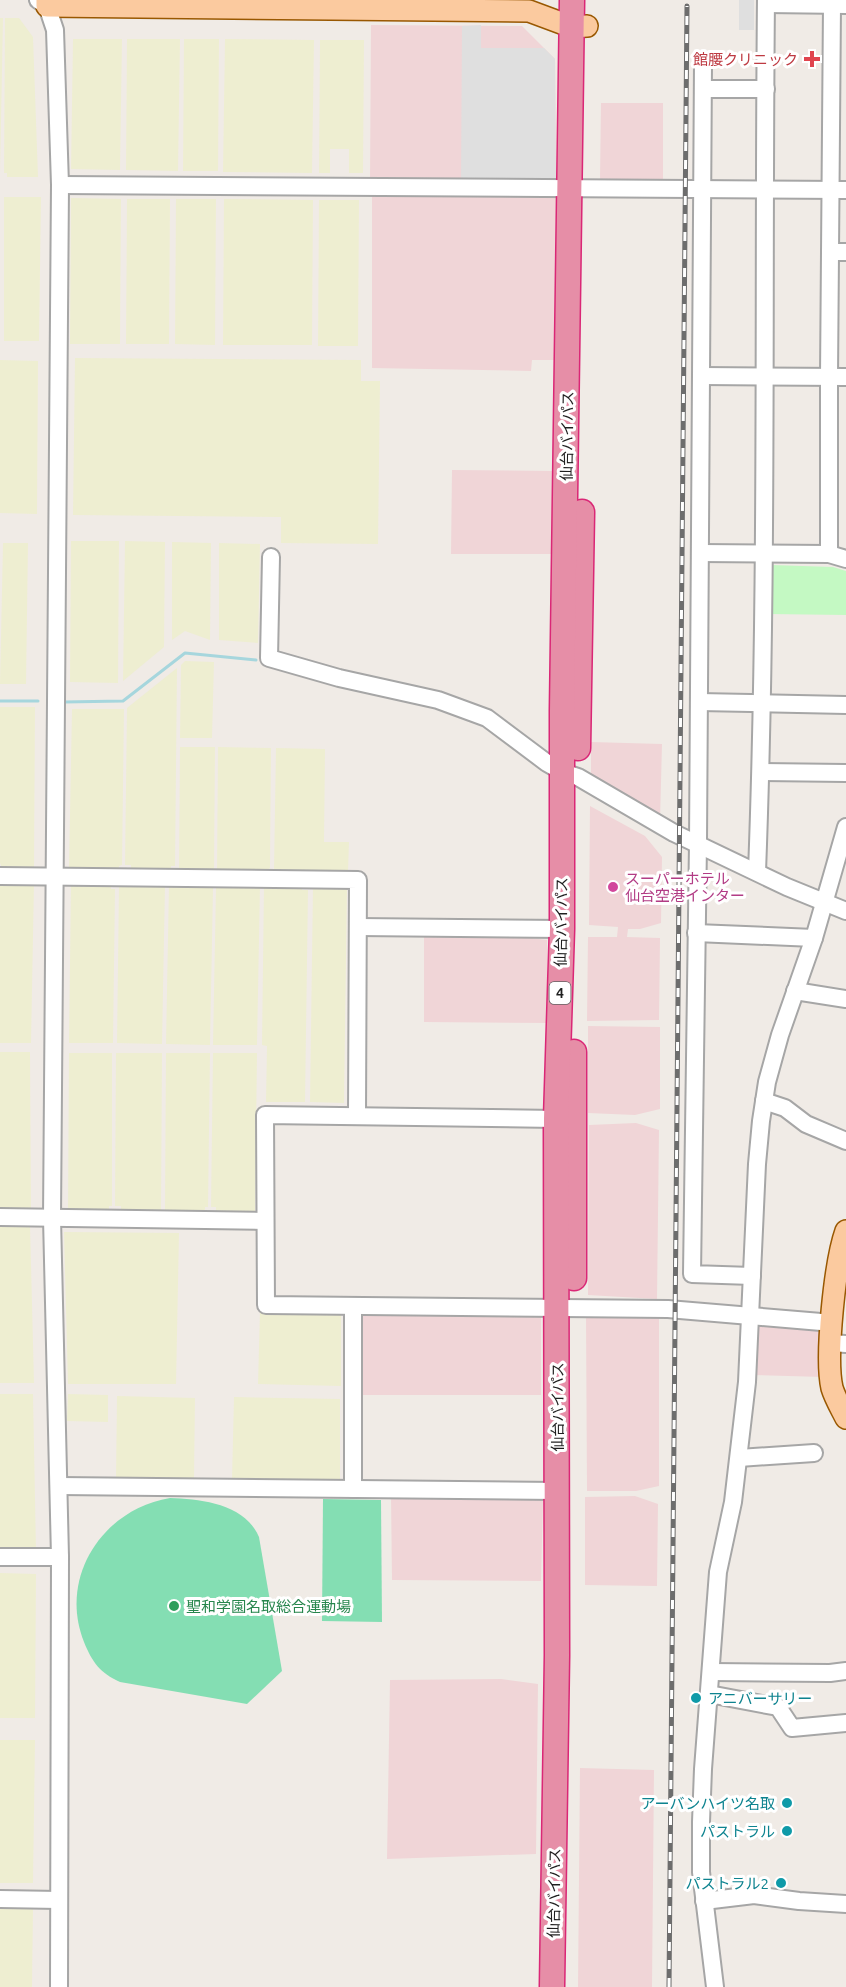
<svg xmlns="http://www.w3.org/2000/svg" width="846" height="1987" viewBox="0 0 846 1987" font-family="Ubuntu,'Noto Sans JP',sans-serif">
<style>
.commercial{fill:#f0d5d7}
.farmland{fill:#eeeed1}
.park{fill:#c4f9c3}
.pitch{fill:#84deb3}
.parking{fill:#dfdfdf}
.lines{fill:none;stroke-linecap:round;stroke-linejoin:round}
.stream{stroke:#a6d6dd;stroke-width:3}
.minor-casing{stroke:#a6a6a6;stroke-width:20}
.major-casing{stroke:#995801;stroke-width:24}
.highway-casing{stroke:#da2776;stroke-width:27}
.minor{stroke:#fff;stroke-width:16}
.major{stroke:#fbca9f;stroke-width:21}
.highway{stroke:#e68ea7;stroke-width:24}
.rail-casing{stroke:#6d6d6d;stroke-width:5}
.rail{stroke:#fff;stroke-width:3;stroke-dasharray:9;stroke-linecap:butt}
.health-dot{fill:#e0444e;stroke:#fff;stroke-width:2}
.hotel-dot{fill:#d1479c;stroke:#fff;stroke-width:2}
.leisure-dot{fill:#2e9e5b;stroke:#fff;stroke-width:2}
.culture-dot{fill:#0f9aa8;stroke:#fff;stroke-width:2}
.labels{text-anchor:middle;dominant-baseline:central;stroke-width:6;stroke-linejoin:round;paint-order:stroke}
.shield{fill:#fff;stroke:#626262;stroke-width:1.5}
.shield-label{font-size:14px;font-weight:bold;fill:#1f1f1f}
.health-label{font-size:15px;fill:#be3a42;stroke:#fff;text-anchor:end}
.street-label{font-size:15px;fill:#1f1f1f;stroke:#fff}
.hotel-label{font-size:15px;fill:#b23c85;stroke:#fff;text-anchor:start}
.leisure-label{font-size:15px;fill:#27864d;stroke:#fff;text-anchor:start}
.culture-label{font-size:15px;fill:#0d838f;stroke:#fff;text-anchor:end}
</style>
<rect width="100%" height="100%" fill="#f0ebe6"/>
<g class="commercial">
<path d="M371 25 522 26 555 59 556 183H370Z"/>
<path d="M601 103H663V180H600Z"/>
<path d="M372 194 556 195 554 360H532L531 371 372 368Z"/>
<path d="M452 470 553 471 552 554H451Z"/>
<path d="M591 742 662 744 660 821 591 780Z"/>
<path d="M590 806 645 836 662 857 661 923 640 929H628L627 937 660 938 659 1020 587 1021 588 937H617L618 927 589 925Z"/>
<path d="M424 935H507L547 940V1023L424 1022Z"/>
<path d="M588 1026 660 1027V1109L635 1115 588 1113Z"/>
<path d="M636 1123 659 1130 657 1299 588 1295 589 1125Z"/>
<path d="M361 1312H541V1395H360Z"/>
<path d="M586 1316 659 1318V1486L636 1491H587Z"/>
<path d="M756 1322 825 1328 823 1377 751 1375Z"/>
<path d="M391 1495 543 1497 541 1581 392 1580Z"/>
<path d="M635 1496 658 1504 657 1586 585 1585V1497Z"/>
<path d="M501 1679 538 1684 536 1854 387 1859 390 1680Z"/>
<path d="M580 1768 654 1770 652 1987H578Z"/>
</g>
<g class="farmland">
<path d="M0 18H3L0 173Z"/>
<path d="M5 18H19L33 37 38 177H7V173H4Z"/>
<path d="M73 39H122L120 170 71 169Z"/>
<path d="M127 39H180L178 171 126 170Z"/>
<path d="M184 39H219L218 171H183Z"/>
<path d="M225 39 314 40 312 173 223 172Z"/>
<path d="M320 40H364L363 173H349V149H330V173H319Z"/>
<path d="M4 197H41L39 341H4Z"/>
<path d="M71 198 121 199 120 344H70Z"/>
<path d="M127 199H170L169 344H126Z"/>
<path d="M176 199H216L215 345 175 344Z"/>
<path d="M224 199 313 200 312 345H223Z"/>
<path d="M319 200H359L358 346H318Z"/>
<path d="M75 358 361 360V381H380L378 544 281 543V517L73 515Z"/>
<path d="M0 360 38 361 37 514 0 513Z"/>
<path d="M71 541H119L118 683 70 682Z"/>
<path d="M125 541 165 542 164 647 123 681Z"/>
<path d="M172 542 211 543 210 640 185 631 172 640Z"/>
<path d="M3 543H28L26 684H0Z"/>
<path d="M219 543 260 544 258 643 219 640Z"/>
<path d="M185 661 214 662 212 738H180L181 665Z"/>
<path d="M177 668 175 866H171V869H131V865H125L127 708Z"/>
<path d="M0 707H35L34 868H2L0 863Z"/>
<path d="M72 709H124L122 865 119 866V869L69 868Z"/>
<path d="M180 747H215L214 870 179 869Z"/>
<path d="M218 747 271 748 270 868 267 870H217Z"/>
<path d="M276 748 325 749 324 842H349L348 871 274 870Z"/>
<path d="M0 882 34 883 31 1043H0Z"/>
<path d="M71 884 111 885V889H115L113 1043H69Z"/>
<path d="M123 885H165L162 1044 117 1043 119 887H123Z"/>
<path d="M169 885H208V888H213L210 1045 166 1044Z"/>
<path d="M219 885H260L257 1045H213L216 888H219Z"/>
<path d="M264 885H302V890H308L305 1102H266L267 1046 262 1045Z"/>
<path d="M313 885H347L344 1103 310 1102Z"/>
<path d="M0 1052H30L31 1209H0Z"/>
<path d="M69 1053H112V1206H109V1209H68Z"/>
<path d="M116 1053H162L161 1210H121V1206H115Z"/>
<path d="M166 1053H210L208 1207H205V1210H165Z"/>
<path d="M213 1053H257L255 1211H216V1207H211Z"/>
<path d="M0 1225H30L34 1383H0Z"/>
<path d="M64 1232 179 1233 176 1384H68Z"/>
<path d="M260 1311 341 1314V1386L258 1384Z"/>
<path d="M0 1394H33L36 1551H0Z"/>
<path d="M68 1394 108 1395V1422L67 1421Z"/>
<path d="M117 1396 195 1398 194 1478H116Z"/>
<path d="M234 1397 340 1399V1479H232Z"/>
<path d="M0 1573 36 1574 35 1718H0Z"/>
<path d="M0 1740H35L33 1883H0Z"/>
<path d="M0 1908H33L32 1987H0Z"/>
</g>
<path class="park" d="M771 565 833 567 846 571V615L767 614Z"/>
<g class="pitch">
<path d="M170 1498C202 1499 245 1504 259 1537L282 1671 247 1704 120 1682C100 1673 92 1662 84 1642 58 1577 103 1509 170 1498Z"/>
<path d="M323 1499 381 1500 382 1622 322 1621Z"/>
</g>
<g class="parking">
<rect x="739" y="0" width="15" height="30"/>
<path d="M481 25V48H544L555 59 556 183 461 184 462 26Z"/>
</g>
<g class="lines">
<g class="stream">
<path d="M0 701H38"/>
<path d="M64 702 123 701 185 653 256 660"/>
</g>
<defs>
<g id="minor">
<path d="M38 0 47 6 55 30 60 185 52 1218 60 1557 59 1987"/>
<path d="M766 4 846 5"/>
<path d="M703 63 698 843 692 1274 752 1276"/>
<path d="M703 89H766"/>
<path d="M60 185 846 190"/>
<path d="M830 252H846"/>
<path d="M702 376 846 377"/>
<path d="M700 553 829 554 846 559"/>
<path d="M829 554V377L832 5"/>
<path d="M271 557 269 658 339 678 438 700 487 718 547 763 563 772 578 777 674 833 787 887 846 911"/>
<path d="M699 702 846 705"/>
<path d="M761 772 846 773"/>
<path d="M757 872C768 581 763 291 766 0"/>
<path d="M0 876 358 880 357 1116"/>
<path d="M358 927 562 929"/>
<path d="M696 933 814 938"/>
<path d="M795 991 846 999"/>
<path d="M764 1101 785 1108 806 1124 846 1141"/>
<path d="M556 1119 265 1115 266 1305 668 1309 833 1323"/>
<path d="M0 1217 265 1221"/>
<path d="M831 1343 846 1344"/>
<path d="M739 1458 814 1453"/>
<path d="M59 1486 557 1491"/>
<path d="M353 1489V1306"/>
<path d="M0 1557H60"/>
<path d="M711 1672 830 1673 846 1671"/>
<path d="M709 1694 778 1707 792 1728 846 1723"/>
<path d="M0 1899 59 1900"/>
<path d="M704 1901 754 1895 799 1901 846 1904"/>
<path d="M715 1987 701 1872V1822L703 1769 718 1572 733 1502 747 1382 757 1164 761 1121 767 1082 780 1035 814 938 846 827"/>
</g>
<g id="major">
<path d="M47 0V6L529 11 572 27 587 26"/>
<path d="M846 1231C835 1262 825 1357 832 1388 835 1398 841 1408 846 1418"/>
</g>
<g id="highway">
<path d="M578 748 582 512"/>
<path d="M574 1278V1052"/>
<path d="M552 1987 557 1655 556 1119 562 929V711L572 0"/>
</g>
</defs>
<use href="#minor" class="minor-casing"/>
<use href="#major" class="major-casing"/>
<use href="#highway" class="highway-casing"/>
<use href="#minor" class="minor"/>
<use href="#major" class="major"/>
<use href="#highway" class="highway"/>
<defs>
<path id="rail" d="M669 1987 687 6"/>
</defs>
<use href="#rail" class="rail-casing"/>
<use href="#rail" class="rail"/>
</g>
<path class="health-dot" d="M809 50h6v6h6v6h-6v6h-6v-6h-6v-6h6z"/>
<circle class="hotel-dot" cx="613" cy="887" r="6"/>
<circle class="leisure-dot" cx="174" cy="1606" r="6"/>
<g class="culture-dot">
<circle cx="696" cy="1698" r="6"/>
<circle cx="787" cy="1803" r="6"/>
<circle cx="787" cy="1831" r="6"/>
<circle cx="781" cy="1883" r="6"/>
</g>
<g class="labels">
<rect class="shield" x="549.5" y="982" width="21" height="22" rx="4.5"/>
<g class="shield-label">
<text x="560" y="993">4</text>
</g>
<g class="health-label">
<text x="798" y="59">館腰クリニック</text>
</g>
<g class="street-label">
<text transform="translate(567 436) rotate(-89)">仙台バイパス</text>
<text transform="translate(561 922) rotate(-89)">仙台バイパス</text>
<text transform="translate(557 1407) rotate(-90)">仙台バイパス</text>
<text transform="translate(554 1893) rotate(-89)">仙台バイパス</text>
</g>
<g class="hotel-label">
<text x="625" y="878">スーパーホテル<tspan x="625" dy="17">仙台空港インター</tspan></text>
</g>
<g class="leisure-label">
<text x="186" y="1606">聖和学園名取総合運動場</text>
</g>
<g class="culture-label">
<text x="708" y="1698" text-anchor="start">アニバーサリー</text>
<text x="775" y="1803">アーバンハイツ名取</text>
<text x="775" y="1831">パストラル</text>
<text x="769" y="1883">パストラル2</text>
</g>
</g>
</svg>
